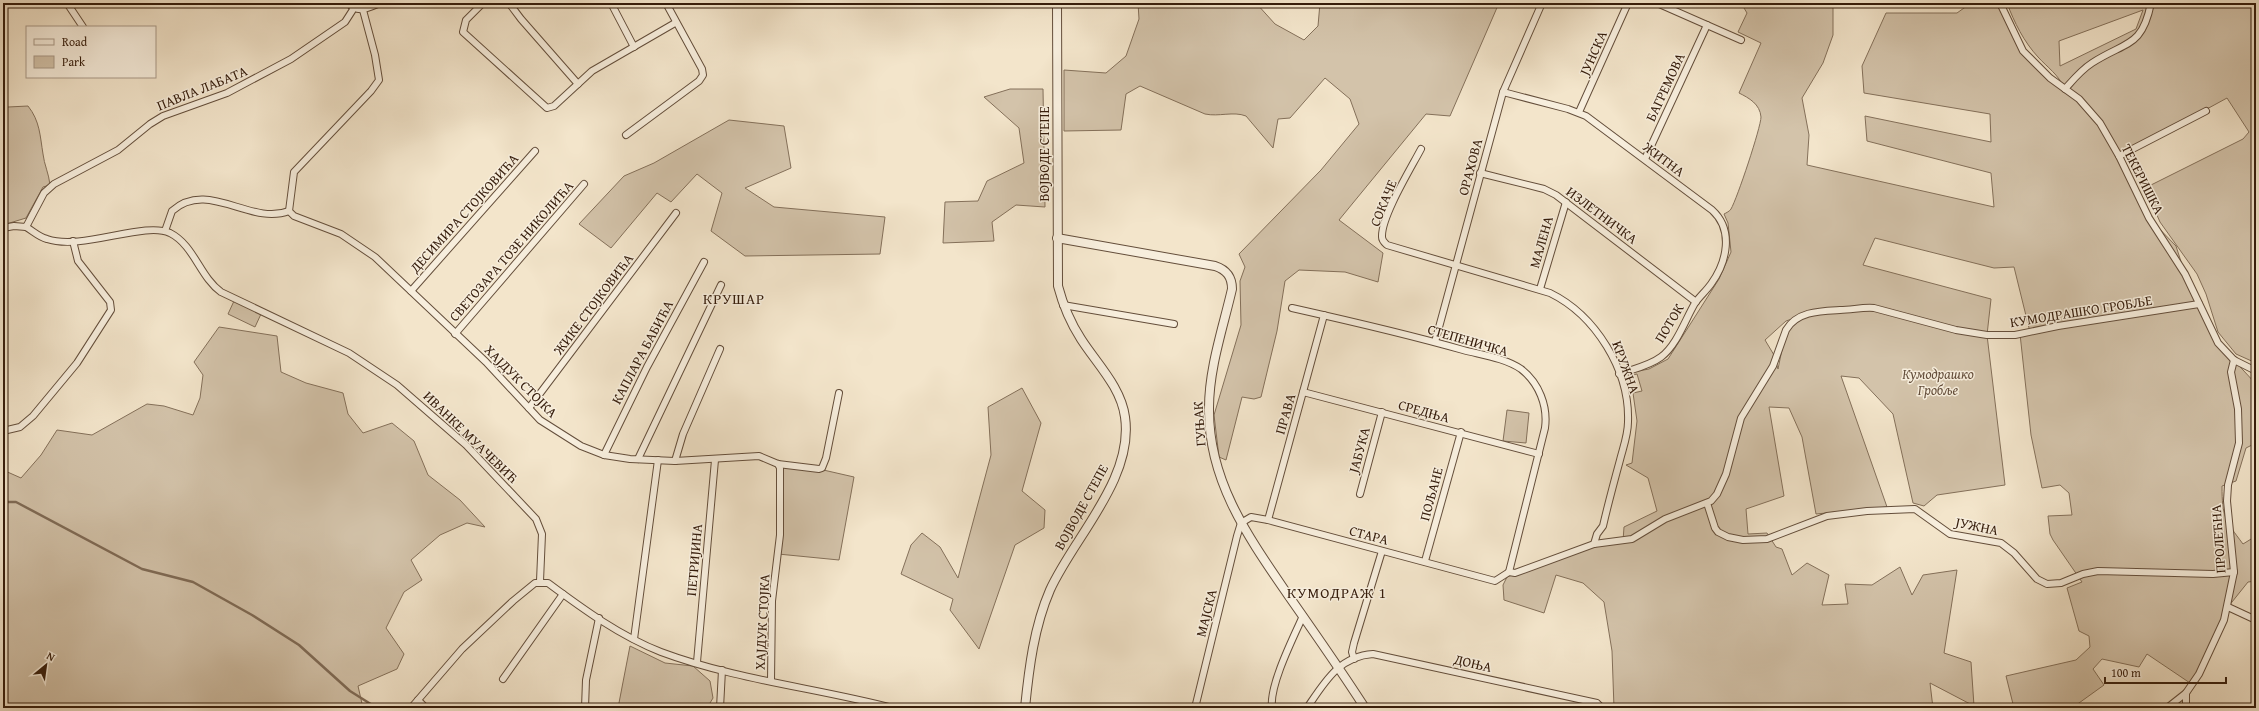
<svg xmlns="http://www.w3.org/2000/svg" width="2259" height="711" viewBox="0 0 2259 711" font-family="'Gentium Book Plus',serif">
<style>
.green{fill:#d3c3aa;stroke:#84705a;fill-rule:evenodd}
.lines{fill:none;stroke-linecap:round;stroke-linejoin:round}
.stream{stroke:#806c57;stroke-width:2.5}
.minor-casing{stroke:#644e3b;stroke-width:8}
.tertiary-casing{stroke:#644e3b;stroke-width:10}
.minor{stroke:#f7eedd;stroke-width:6}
.tertiary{stroke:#f7eedd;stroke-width:8}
.labels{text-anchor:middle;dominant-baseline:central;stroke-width:3;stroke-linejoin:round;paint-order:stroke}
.street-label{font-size:14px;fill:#351c0b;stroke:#f7eedd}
.park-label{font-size:14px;font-style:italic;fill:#644e3b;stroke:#f7eedd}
.neighbourhood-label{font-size:15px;letter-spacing:1px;fill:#351c0b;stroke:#f7eedd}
</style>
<rect width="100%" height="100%" fill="#f3e5cb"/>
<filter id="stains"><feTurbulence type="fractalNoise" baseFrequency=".005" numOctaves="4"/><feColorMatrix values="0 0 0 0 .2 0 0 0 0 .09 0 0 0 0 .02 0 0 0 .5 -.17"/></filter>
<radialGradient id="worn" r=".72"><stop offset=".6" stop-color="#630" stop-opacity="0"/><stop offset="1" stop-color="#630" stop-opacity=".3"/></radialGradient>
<g class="green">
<path d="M1138 3H1256L1275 24 1304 40 1318 26 1320 3H1499L1450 116 1426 114 1339 220 1383 253 1378 282 1345 272 1299 270 1285 281 1277 331 1261 397 1254 399 1242 397 1226 460 1219 457 1214 415 1241 325 1240 281 1245 267 1239 254 1321 170 1359 124 1350 99 1325 78 1290 118 1278 119 1273 148 1246 116C1233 111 1219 117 1205 114L1140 86 1126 94 1121 130 1064 131V70L1106 73 1126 56 1139 19Z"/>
<path d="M1741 3H1833V35L1823 63 1802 98 1809 135 1807 165 1994 207 1991 173 1867 141 1865 116 1991 142 1990 114 1864 93 1862 66 1886 13H1957L1971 3H2000L2023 51 2064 88C2059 75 2047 67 2038 57 2024 42 2014 22 2007 3H2256V363L2236 354 2218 332 2206 294 2197 274 2160 222 2145 188 2243 139 2249 132 2227 98 2119 157 2149 218 2176 246 2185 274 2218 343 2256 384V443L2246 448 2236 481 2222 486C2222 517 2225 520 2243 544L2256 536V581L2248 582 2228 607 2193 685 2147 654 2139 667 2102 659 2093 669 2104 685 2072 708H2014L2006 676 2076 660 2090 647 2089 636 2079 631 2067 588 2082 582 2053 540 2050 534 2048 516 2072 515 2069 493 2060 485 2042 488 2031 435 2020 334 2030 332 2014 267 1994 268 1875 238 1863 265 1991 299 1987 335 2005 485 1937 495 1924 506 1913 503 1893 414 1859 378 1841 376 1887 507 1816 514 1802 437 1789 408 1769 407 1784 496 1746 509 1748 534 1767 533 1776 547 1782 549 1792 575 1807 563 1829 575 1822 605 1848 604 1845 584 1872 585 1900 567 1912 595 1923 575 1957 570 1944 653 1971 662 1974 706 1930 683 1933 708H1614L1612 651 1604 602 1583 583 1556 575 1544 613 1504 600 1503 585 1507 577 1581 548 1623 541 1624 527 1657 511 1648 478 1626 465 1632 463 1637 421 1633 393 1642 391 1637 374 1629 376 1628 373 1649 369 1668 359 1719 279 1731 252 1728 223 1724 214C1726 213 1730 211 1731 209 1737 199 1761 127 1761 117 1760 104 1749 98 1739 93L1761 43 1738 32 1747 13ZM2143 10 2136 29 2060 66 2059 41ZM1806 314 1786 330 1778 369 1774 355 1765 340 1786 321Z"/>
<path d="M1010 89H1043L1045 207 1016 205 992 222 994 241 943 243 945 202 978 201 987 181 1024 163 1019 128 984 97Z"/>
<path d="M3 102 8 107 28 106C40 121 40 136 43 154 44 164 49 174 50 185L43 187 26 218 3 225Z"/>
<path d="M729 120 784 126 791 168 745 188 774 207 885 217 880 254 745 256 711 231 722 193 697 174 671 202 657 193 611 248 579 224 624 176 654 163Z"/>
<path d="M234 301 261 314 255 327 228 314Z"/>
<path d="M219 327 277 336 281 372 306 383 343 393 348 414 363 433 392 423 414 441 428 475 460 500 485 527 467 523 440 535 411 560 422 580 404 592 386 628 404 654 397 669 358 686 363 708H3V470L21 478 41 455 57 430 92 435 147 404 164 406 193 415 200 398 203 375 194 362Z"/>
<path d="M1022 388 1041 423 1022 491 1045 510 1044 528 1015 545 979 649 950 610 953 599 901 574 911 545 922 533 940 547 958 578 991 455 988 407Z"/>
<path d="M1507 410 1529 413 1526 443 1503 441Z"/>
<path d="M778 464 819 469 854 477 839 560 778 554Z"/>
<path d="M630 646 665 663 693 666 710 681 713 698 707 708H618Z"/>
</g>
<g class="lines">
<path class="stream" d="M3 502H16L142 569 193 582 252 615 299 645 350 691 377 708"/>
<defs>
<g id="minor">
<path d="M67 3 83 27"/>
<path d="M348 3C358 14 368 8 380 3"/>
<path d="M483 3 466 20 463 32 547 108 554 106 592 71 675 23"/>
<path d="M509 3 521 19 578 84"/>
<path d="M611 3 634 47"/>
<path d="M1657 3 1741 40"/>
<path d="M2000 3 2023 51 2050 78 2079 99 2100 123 2119 156 2149 218 2185 274 2218 343 2234 360 2256 371"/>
<path d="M363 10 375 55 379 80 371 91 294 172 289 211 294 216 341 234 375 257 486 362 540 420 581 446 604 455 630 459 675 461 759 456 778 464 819 469 822 468 826 458 839 393"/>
<path d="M2065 89C2073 80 2081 70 2092 63 2126 41 2142 48 2151 3"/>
<path d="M1503 92 1568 109 1586 116 1712 210C1734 230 1727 262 1711 284 1706 291 1700 296 1695 303 1685 320 1677 345 1661 357 1649 366 1633 369 1619 374"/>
<path d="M1579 112 1628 3"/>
<path d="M626 135 699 81 703 75 702 69 666 3"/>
<path d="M1421 149C1411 168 1381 217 1382 237 1382 241 1385 243 1387 245L1550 293C1595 315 1630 370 1628 422 1628 435 1623 448 1620 460 1614 482 1608 504 1603 526L1597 534 1594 544"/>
<path d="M2119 156 2206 111"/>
<path d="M1645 159 1707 25"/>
<path d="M1480 173 1544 189 1556 195 1696 302"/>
<path d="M26 227C33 231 39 237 47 239 82 251 144 221 170 233 194 245 200 277 221 292L349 353 397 385 466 445 536 519 542 534 540 581"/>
<path d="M3 228 14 226 26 227 44 193 54 184 118 150 150 124 163 116 227 93 291 59 345 22 354 8"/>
<path d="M165 231 172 211C208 179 250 226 289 211"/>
<path d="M1540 289 1566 202"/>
<path d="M411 291 535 151"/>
<path d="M1063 305 1174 324"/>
<path d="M1292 308C1350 321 1407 334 1463 350 1482 355 1505 358 1521 369 1539 383 1548 406 1545 428L1509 572"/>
<path d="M455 334 584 184"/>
<path d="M1435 342 1503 92 1542 3"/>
<path d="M1303 392 1539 454"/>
<path d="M529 408 676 213"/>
<path d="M3 431 20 427 33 416 77 363 111 310 110 302 78 261 73 241"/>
<path d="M604 455 647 367 704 262"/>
<path d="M638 459 721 285"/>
<path d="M675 461 683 434 720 349"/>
<path d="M1360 494 1382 412"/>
<path d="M1707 503 1715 528 1718 532 1728 537 1743 540 1767 539 1827 516 1867 511 1915 509 1950 534 2001 543 2014 553 2037 579 2047 584 2061 583 2083 574 2098 571 2213 574 2234 572"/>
<path d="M1268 520 1324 315"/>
<path d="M1425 561 1461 432"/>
<path d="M2228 607 2256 620"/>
<path d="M634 639 658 460"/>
<path d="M1354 659 1352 652 1354 643 1382 551"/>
<path d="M697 662 715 460"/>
<path d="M503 679 563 594"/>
<path d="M771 680 772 601 780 535V468L778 464"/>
<path d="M418 700 426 708"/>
<path d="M411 708 462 649 513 601 535 583H548C583 609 620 636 661 652 736 680 817 688 893 708"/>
<path d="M585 708 586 680 599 618"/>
<path d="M720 708 722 670"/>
<path d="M1195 708 1237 536 1241 523 1251 517 1268 520 1495 581 1509 572 1515 573 1594 544 1632 539 1665 519 1711 501 1717 494 1726 474 1741 418 1773 366 1786 330C1797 311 1821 311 1840 310 1852 310 1862 307 1874 308L1956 330 1987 335H2015L2058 326 2199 304"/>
<path d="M1272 708C1269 686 1293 638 1303 616"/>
<path d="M1307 708C1324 683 1339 656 1373 654L1597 703 1602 708"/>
<path d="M2167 708 2186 693"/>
<path d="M2186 708V693L2199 674 2224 620 2234 572 2227 501 2228 485 2239 443 2238 409 2231 372 2234 360"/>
</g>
<g id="tertiary">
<path d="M1057 238 1215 266C1227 270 1232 277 1232 289 1223 328 1209 368 1209 408 1208 481 1249 538 1288 595 1314 632 1340 669 1365 708"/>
<path d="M1025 708C1029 668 1034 627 1050 590 1074 537 1134 479 1125 417 1121 387 1097 364 1081 339 1070 322 1063 305 1058 286L1057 3"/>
</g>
</defs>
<use href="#minor" class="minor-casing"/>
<use href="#tertiary" class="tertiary-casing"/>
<use href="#minor" class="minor"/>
<use href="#tertiary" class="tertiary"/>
</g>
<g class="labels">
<g class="street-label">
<text transform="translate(1593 53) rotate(-66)">ЈУНСКА</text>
<text transform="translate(1665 87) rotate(-65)">БАГРЕМОВА</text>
<text transform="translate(202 88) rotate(-22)">ПАВЛА ЛАБАТА</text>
<text transform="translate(1044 154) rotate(-90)">ВОЈВОДЕ СТЕПЕ</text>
<text transform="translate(1664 159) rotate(37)">ЖИТНА</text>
<text transform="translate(1470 167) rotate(-75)">ОРАХОВА</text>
<text transform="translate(2143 179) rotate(63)">ТЕКЕРИШКА</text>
<text transform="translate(1383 203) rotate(-68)">СОКАЧЕ</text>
<text transform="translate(464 213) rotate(-48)">ДЕСИМИРА СТОЈКОВИЋА</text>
<text transform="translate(1602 215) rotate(37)">ИЗЛЕТНИЧКА</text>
<text transform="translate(1541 242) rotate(-74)">МАЛЕНА</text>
<text transform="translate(511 251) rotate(-49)">СВЕТОЗАРА ТОЗЕ НИКОЛИЋА</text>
<text transform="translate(593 304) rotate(-53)">ЖИКЕ СТОЈКОВИЋА</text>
<text transform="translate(2081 311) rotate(-9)">КУМОДРАШКО ГРОБЉЕ</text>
<text transform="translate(1669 323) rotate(-59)">ПОТОК</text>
<text transform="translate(1468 340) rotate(16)">СТЕПЕНИЧКА</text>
<text transform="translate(642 352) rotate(-62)">КАПЛАРА БАБИЋА</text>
<text transform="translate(1626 367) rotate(70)">КРУЖНА</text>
<text transform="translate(521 381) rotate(45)">ХАЈДУК СТОЈКА</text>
<text transform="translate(1424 411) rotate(15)">СРЕДЊА</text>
<text transform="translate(1285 414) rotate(-74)">ПРАВА</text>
<text transform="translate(1199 424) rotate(-94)">ГУЊАК</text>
<text transform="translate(471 437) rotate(44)">ИВАНКЕ МУАЧЕВИЋ</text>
<text transform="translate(1359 450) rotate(-75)">ЈАБУКА</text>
<text transform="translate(1431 494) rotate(-75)">ПОЉАНЕ</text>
<text transform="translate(1081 507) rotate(-61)">ВОЈВОДЕ СТЕПЕ</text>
<text transform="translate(1977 526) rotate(12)">ЈУЖНА</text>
<text transform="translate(1369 535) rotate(15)">СТАРА</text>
<text transform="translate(2218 539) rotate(-94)">ПРОЛЕЋНА</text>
<text transform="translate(694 560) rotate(-85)">ПЕТРИЈИНА</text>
<text transform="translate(1206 613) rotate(-76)">МАЈСКА</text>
<text transform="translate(762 622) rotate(-87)">ХАЈДУК СТОЈКА</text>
<text transform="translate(1473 663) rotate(13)">ДОЊА</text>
</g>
<g class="park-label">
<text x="1938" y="374">Кумодрашко<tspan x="1938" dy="16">Гробље</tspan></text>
</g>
<g class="neighbourhood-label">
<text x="734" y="298">КРУШАР</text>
<text x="1337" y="592">КУМОДРАЖ 1</text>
</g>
</g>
<rect width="2259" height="711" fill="none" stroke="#f3e5cb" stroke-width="16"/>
<rect x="4" y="4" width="2251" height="703" fill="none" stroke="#351c0b" stroke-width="2"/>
<rect x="8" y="8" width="2243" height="695" fill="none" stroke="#351c0b"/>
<rect x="26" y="26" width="130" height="52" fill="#f7eedd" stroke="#a99a89"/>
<rect x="34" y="39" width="20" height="6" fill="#f7eedd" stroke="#a99a89"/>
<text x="62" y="46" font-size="12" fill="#351c0b">Road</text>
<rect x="34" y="56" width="20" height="12" fill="#d3c3aa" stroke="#a99a89"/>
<text x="62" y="66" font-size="12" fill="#351c0b">Park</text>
<g transform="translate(46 665) rotate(29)" stroke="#f7eedd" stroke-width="3" paint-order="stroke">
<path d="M0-3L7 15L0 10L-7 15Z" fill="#351c0b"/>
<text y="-6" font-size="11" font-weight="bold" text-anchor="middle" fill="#351c0b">N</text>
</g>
<path d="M2105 677v6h121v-6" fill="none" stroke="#351c0b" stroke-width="2"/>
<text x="2111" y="677" font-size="12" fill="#351c0b" stroke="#f7eedd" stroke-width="3" paint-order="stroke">100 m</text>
<rect width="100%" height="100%" filter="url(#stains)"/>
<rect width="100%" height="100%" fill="url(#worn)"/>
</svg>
